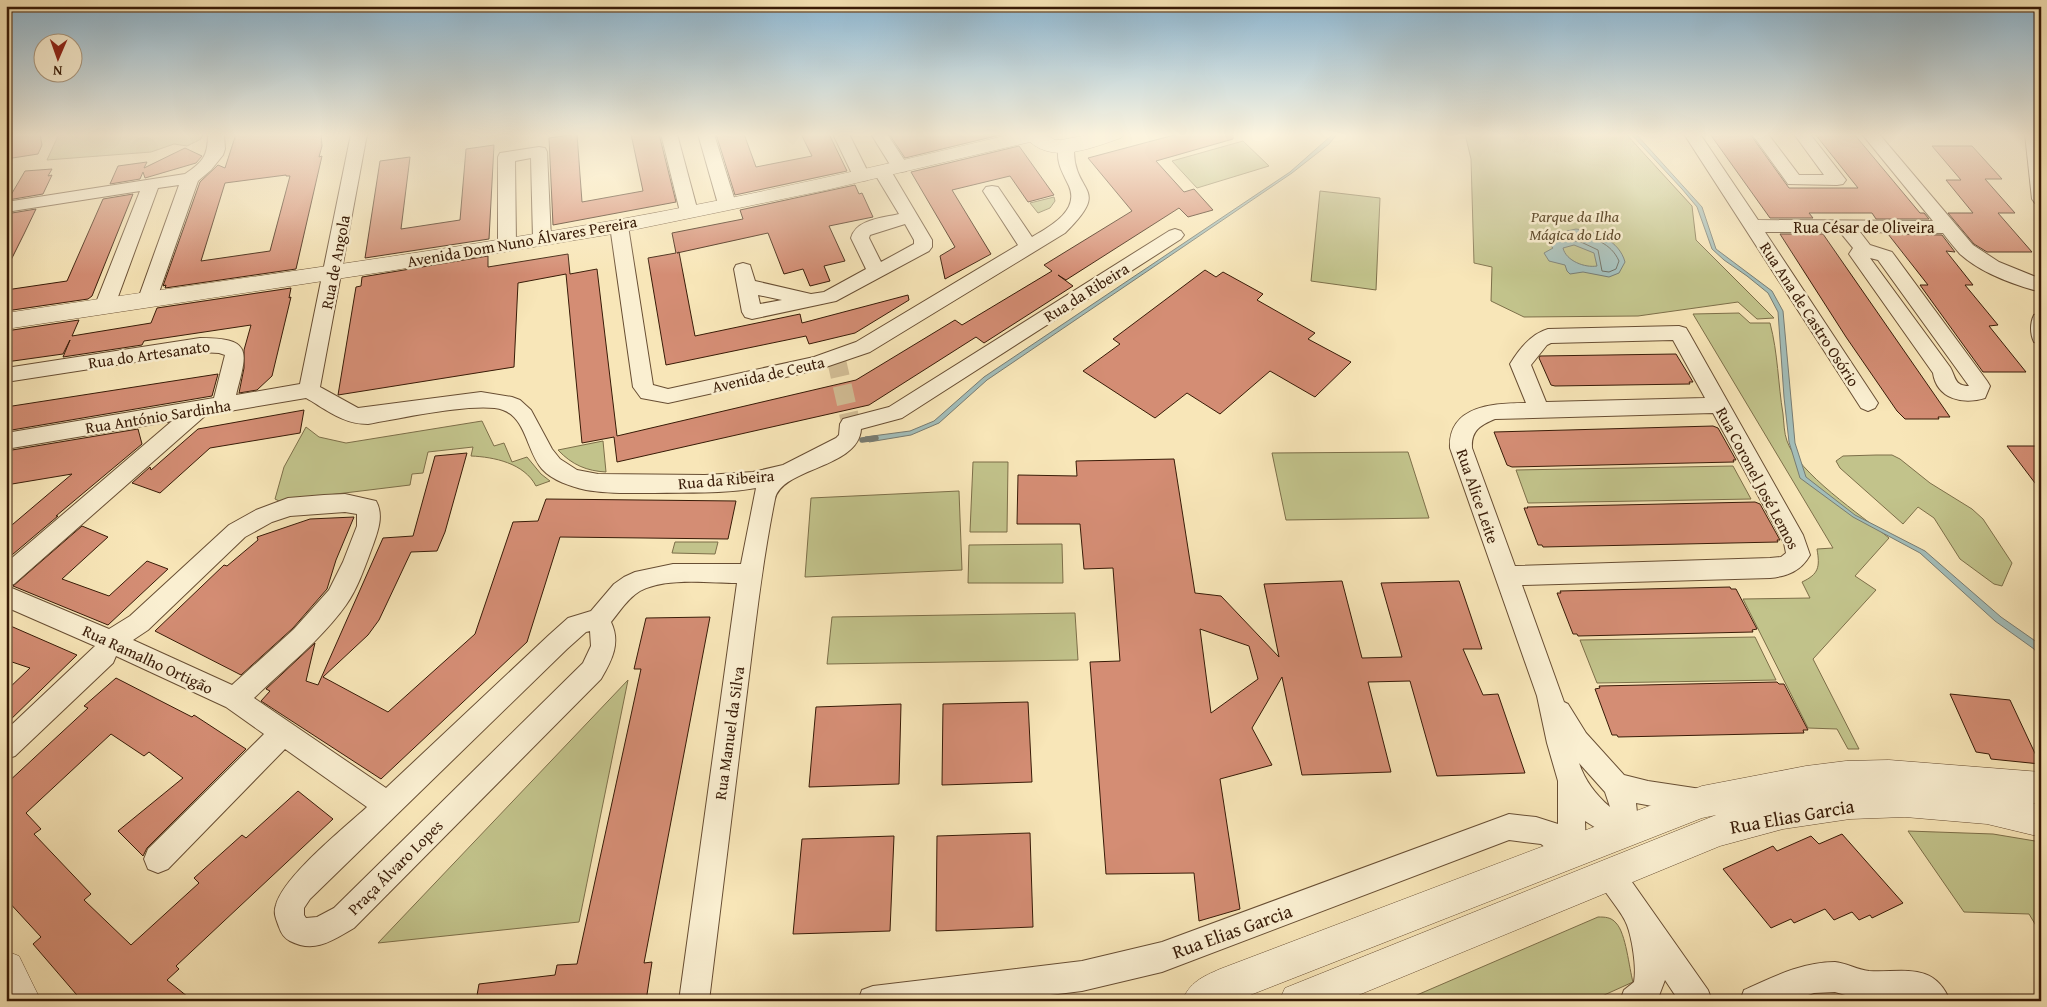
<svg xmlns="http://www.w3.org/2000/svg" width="2047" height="1007" viewBox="0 0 2047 1007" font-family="'Gentium Book Plus',serif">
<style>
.green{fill:#c2c38b;stroke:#7d6f49}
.water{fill:#a2bdb9;stroke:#787c72;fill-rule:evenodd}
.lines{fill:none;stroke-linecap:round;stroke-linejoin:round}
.shore{stroke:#6d6c60;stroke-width:1}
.stream{stroke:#787c72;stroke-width:5.5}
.building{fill:#d48d74;stroke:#381b07;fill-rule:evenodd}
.minor-tunnel{stroke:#d2bd95;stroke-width:19;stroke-dasharray:19 9;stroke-linecap:butt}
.minor-casing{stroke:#684e33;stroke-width:2}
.tertiary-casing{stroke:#684e33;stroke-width:1}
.minor{fill:#faefd1;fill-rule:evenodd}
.tertiary{fill:#faefd1;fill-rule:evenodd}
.labels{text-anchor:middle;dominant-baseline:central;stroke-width:5;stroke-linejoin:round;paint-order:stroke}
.park-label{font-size:16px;font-style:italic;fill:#614d2f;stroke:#faefd1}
.street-label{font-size:16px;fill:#381b07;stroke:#faefd1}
.near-street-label{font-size:19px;fill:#381b07;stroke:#faefd1}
</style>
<rect width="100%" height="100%" fill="#f8e6b8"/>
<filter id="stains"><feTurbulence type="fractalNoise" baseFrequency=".004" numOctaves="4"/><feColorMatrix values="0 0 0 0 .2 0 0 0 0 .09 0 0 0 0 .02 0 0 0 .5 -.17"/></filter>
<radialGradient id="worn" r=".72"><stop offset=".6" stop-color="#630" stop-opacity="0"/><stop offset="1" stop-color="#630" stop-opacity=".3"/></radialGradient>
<g class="green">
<path d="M67 134H203L201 139 187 146 174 144 151 152 47 160 58 136Z"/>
<path d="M1465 134H1626L1692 206 1696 240 1774 318 1757 319 1738 302 1638 316 1524 317 1491 301 1492 267 1474 263 1471 159Z"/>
<path d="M1243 141 1269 166 1197 188 1172 161Z"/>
<path d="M1320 191 1380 198 1376 290 1311 281Z"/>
<path d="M1054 197 1055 201 1050 208 1038 213 1030 203Z"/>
<path d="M1739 313 1750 323H1770C1778 353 1778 384 1783 414 1784 423 1784 433 1787 441 1798 473 1861 515 1889 538L1855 576 1876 590 1813 659 1859 749H1848L1837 729 1808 728 1743 599 1810 598 1802 582C1819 574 1820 567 1817 549L1833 548 1693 314Z"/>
<path d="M482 421 494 446 504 443 512 462 527 457 541 474 550 481 536 486C524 463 494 457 471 456L473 447 428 452 423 473 412 474 410 485 279 501 275 499 284 467 306 427 319 437 346 443Z"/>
<path d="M603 441 606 472C587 471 572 465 558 450Z"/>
<path d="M1408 452 1429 518 1286 520 1272 453Z"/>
<path d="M1876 455H1892L1900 459 1930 483 1972 509 1983 519 2012 563 2002 586 1994 584 1960 559 1934 518 1918 507 1903 524 1840 468 1836 461 1843 456Z"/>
<path d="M973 462H1008L1007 532H970Z"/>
<path d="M1733 466 1751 499 1528 503 1516 470Z"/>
<path d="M959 491 962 570 805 577 811 498Z"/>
<path d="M675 542H718L715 554 672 553Z"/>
<path d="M1062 544 1063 583H968L969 545Z"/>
<path d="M1075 613 1078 660 827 664 832 617Z"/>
<path d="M1755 637 1776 680 1597 683 1580 640Z"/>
<path d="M628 680 579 922 378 943Z"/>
<path d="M1908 831 1993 834 2041 842V934L2029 914 1964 912Z"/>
<path d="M1598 917C1605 917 1611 917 1616 923 1626 933 1629 968 1633 982L1591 1001H1403Z"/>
</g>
<g class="water">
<path d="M1333 134H1337L1329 144 1292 173 987 380 939 423 911 435 869 442 865 437 910 431 934 421 984 377 1290 172Z"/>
<path d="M1631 134H1636L1702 207 1716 249 1772 291 1783 311 1795 443 1806 477 1855 515 1925 551 2001 617 2041 645V658L2034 649 1995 621 1920 553 1853 517 1800 478 1789 442 1784 397 1778 312 1768 293 1747 276 1724 260 1712 249 1697 207 1682 189Z"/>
<path d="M1576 229C1596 232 1619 240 1625 262L1619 273 1609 277 1583 272 1570 274 1567 271 1565 265 1549 261 1544 253 1553 248 1545 241 1547 237H1563L1567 231ZM1574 245 1594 253 1597 266C1585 268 1566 261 1563 248Z"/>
</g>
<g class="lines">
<path class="shore" d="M1576 234C1594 238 1611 243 1619 261L1616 269 1609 272 1602 271 1598 250 1581 242 1570 240V236Z"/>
<path class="stream" d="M862 440 876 438"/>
</g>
<g class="building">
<path d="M6 134H40L42 145 38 154 6 159Z"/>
<path d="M236 134H321L322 146 319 157 322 156 296 269 165 288 166 285 163 286 200 182 218 165 225 168ZM286 175V176H290L270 251 201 261 225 183Z"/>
<path d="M577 134 582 202 643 191 631 134H659L676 202 553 225 549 138Z"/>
<path d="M716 134H744L756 167 812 156 801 134H829L847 171 735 195Z"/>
<path d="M889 134H1004L905 158Z"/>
<path d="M1178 134H1233V139L1156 161 1184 192 1194 189 1213 210 1188 217 1179 208 1066 280 1058 275 1073 286 984 343 976 337 869 405 617 462 614 437 582 443 566 274 518 283 514 367 338 395 356 287 361 286 362 277 488 256V267L568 254 570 274 597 269 617 436 856 380 955 320 962 325 1052 271 1044 265 1132 211 1088 158Z"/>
<path d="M1710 134H1750L1789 188H1858L1815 134H1854L1920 213H1924L1929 219H1876L1872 213H1809L1813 218H1770Z"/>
<path d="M494 145 489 239 365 258 380 161 410 157 401 229 460 220 466 149Z"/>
<path d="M1019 146 1054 195 1028 202 1010 176 952 190 991 254 945 279 940 256 955 247 911 172Z"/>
<path d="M1932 146H1972L2002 179H1985L2015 213H1998L2032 252H1987L1974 244 1948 213H1973L1946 180H1961Z"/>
<path d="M185 148 202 156 196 163 145 178 143 172 140 179 110 184 118 166 147 162 144 168Z"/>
<path d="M52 169 48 176 52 175 43 194 8 200 25 171Z"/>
<path d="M855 185 859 194 862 193 873 217 829 226 845 261 824 266 830 281 810 286 803 269 784 274 768 233 677 253 679 252 695 336 800 314 802 323 908 295 909 300 855 333 809 344 806 336 666 365 648 258 676 253 672 233 743 219 740 210Z"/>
<path d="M133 194 92 296 88 299 6 311V290L67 281 103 199Z"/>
<path d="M36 209 24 234 6 270V214Z"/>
<path d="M1780 234H1823L1950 417H1938L1939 419H1905L1897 411 1846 337Z"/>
<path d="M1888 234 1942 235 1955 252 1946 251 1973 285H1965L1998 325 1989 326 2026 372H1983L1920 285H1928Z"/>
<path d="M1205 270 1216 277 1223 272 1263 294 1257 300 1315 333 1308 339 1351 362 1315 397 1270 371 1220 414 1187 393 1155 418 1083 371 1120 344 1113 339Z"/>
<path d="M291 288 289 298 291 297 272 376 257 390 239 393 244 368V350L251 325 144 341 142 345 63 357 70 340 63 354 6 362V331L79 320 72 336 151 323 157 308Z"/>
<path d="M1676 354 1693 382H1689L1690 384 1555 386 1551 385 1539 358 1540 356Z"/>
<path d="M218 374 212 396 6 431V407Z"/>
<path d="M304 410 300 433 210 448 160 493 132 483 150 467 151 470 198 429Z"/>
<path d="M1713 426 1718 428 1736 460H1733L1734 462 1512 467 1507 465 1494 432Z"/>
<path d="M138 429 142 444 56 516H58L6 560V530L72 474 6 485V451Z"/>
<path d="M2007 446H2041V491Z"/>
<path d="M467 453 445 532 437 551 411 552 379 620 368 635 323 677 388 712 475 634 513 522 538 521 546 499 736 501 728 539 560 537 527 642 381 779 261 701 270 691 266 689 315 643 306 681 318 685 383 538 413 536 435 456Z"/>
<path d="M1174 459 1195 593 1221 596 1279 657 1264 584 1342 581 1362 658 1402 657 1381 583 1459 581 1482 649H1463L1483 695 1498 694 1525 773 1437 776 1410 681 1368 682 1391 772 1302 775 1282 677 1252 728 1272 765 1220 779 1240 909 1199 921 1194 873 1106 874 1090 662 1120 661 1113 568 1084 569 1080 524H1017L1018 475 1077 476 1076 461ZM1200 629 1249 646 1258 679 1211 713Z"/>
<path d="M1755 502 1760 504 1780 540H1777L1778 542 1543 547 1542 545H1538L1524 508H1528L1527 507Z"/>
<path d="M354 517 336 560 327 589 293 628 241 675 155 631 224 565 227 566 258 540 257 537 310 519Z"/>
<path d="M82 526 108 537 62 579 109 596 147 561 168 569 108 625 13 586Z"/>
<path d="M1730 587 1731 589H1736L1757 629 1752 630 1753 632 1578 636 1577 634H1573L1557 593H1561L1560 591Z"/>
<path d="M710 617 644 963 652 962 646 1001H476L479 984 555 975 557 965 577 964 641 669H634L646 618Z"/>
<path d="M6 624 77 655 6 724V691L30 668 6 660Z"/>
<path d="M116 678 192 717 194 715 246 749 147 848 143 856 118 831 183 778 149 752 144 756 111 734 26 813 41 829 34 834 91 894 84 900 131 945 199 883 194 878 242 835 246 838 298 791 333 819 176 966 179 969 167 980 193 1001H82L33 944 41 937 6 899V784L88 708 84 706Z"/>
<path d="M1777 682 1779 684H1784L1808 730H1803L1804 733 1618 737 1617 735H1612L1595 689 1600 688 1599 686Z"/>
<path d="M1950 694 2010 700 2040 764 1991 759 1989 754 1976 752Z"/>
<path d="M1028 702 1032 782 942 785 943 704Z"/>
<path d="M901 704 899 784 809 787 816 707Z"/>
<path d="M1030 833 1033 927 936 931 937 836Z"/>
<path d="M1842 834 1903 903 1872 918 1870 915 1859 920 1852 912 1834 920 1825 909 1794 923 1791 919 1771 928 1723 869 1773 846 1777 851 1811 836 1819 844Z"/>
<path d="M894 836 890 931 793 934 802 839Z"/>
</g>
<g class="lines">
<path class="minor-tunnel" d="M836 358 851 424"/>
<defs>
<g id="minor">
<path d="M208 134H224L225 149 223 155 211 170 198 181 155 304 148 305 141 304 138 299 179 185 158 188 115 305 112 310 105 311 98 310 95 305 140 191 6 212V202L185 174C203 162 208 156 208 134Z"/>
<path d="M351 134H367L320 387 358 408 481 392 512 397 520 400 531 410 552 449 560 459 577 470 598 474 705 475 753 472 783 465 836 438 839 435 840 424 843 419 889 407 1169 231 1175 229 1181 231 1184 235 1181 239 902 418 861 429C859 468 781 468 775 499 761 568 754 638 745 708 733 806 721 903 709 1001H679L737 583C710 583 665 577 640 591 628 598 620 611 611 622 621 643 612 660 601 679L354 928C333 940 315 954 290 941 284 938 281 933 279 927 276 919 273 913 276 905 284 876 343 829 367 807L285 749 168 869 158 873 148 869 144 859 148 849 264 734 226 707 116 656 113 663 15 756 6 759V730L95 646 6 607V563L172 421 6 449V433L214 398 225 355 219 353 200 352 6 382V368L200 338C254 338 247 352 236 395L300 384ZM306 398C327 410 343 424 368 424 397 419 479 401 503 410 526 418 527 452 542 469 553 481 570 486 586 490 608 494 631 493 654 493 688 492 722 494 756 488L741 564H673L635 572 624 577 614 584 591 611 568 618 549 635 386 788 254 698C285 668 321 640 346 605 358 588 366 564 373 545 378 531 384 515 376 501L345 494 324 495 288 498 256 510 229 525 130 616 109 629 7 586 14 584 206 415ZM345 512 357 514V526L343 562 329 590 294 629 232 685 133 640 148 630 245 537 272 522 290 516ZM590 631 591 646 583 663 334 908 317 917 306 918 304 915V908L310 899 567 649 586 632Z"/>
<path d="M661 134H677L698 212 695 216 689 217 683 216 680 212Z"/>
<path d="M698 134H714L736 204 733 208 727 209 721 208 718 204Z"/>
<path d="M833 134H849L870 176 867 180 861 181 855 180Z"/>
<path d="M871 134H887L909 167 906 171 900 172 894 171Z"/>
<path d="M1684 134H1700L1758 220 1933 221 1862 134H1879L1973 245 1999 262 2041 279V292C2014 285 1981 273 1960 254 1954 247 1948 240 1943 233L1860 232 1870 245 1892 252 1987 381 1990 386 1985 398C1963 405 1937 399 1933 373L1849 254 1853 248 1840 232H1765L1878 403 1875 408 1868 411 1861 408ZM1870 258 1878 260 1969 386C1954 386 1956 377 1950 367Z"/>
<path d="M1752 134H1768L1799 175H1824L1794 134H1810L1846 180 1843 184 1837 185 1788 184Z"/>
<path d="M2025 134H2041V204L2035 203 2032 199Z"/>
<path d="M1073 140 1079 141 1081 145 1074 152C1075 195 1112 187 1065 233L870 352 817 370 668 403 641 398 633 387 610 226 613 222 619 220 625 222 628 226 653 385 668 389 814 357 856 342 1018 245 983 191 986 187 992 186 998 187 1032 237C1049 227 1080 211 1069 186 1063 173 1057 165 1058 150L1067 141Z"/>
<path d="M539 147 545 148 547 152 551 239 548 243 542 245 536 243 533 239 531 158 515 161 516 245 513 249 507 251 501 249 498 245V157L500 153Z"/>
<path d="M882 166 888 167 891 171 932 240V247L929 251 836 301 752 319 745 317 742 312 734 269 736 265 743 263 750 265 755 281 811 294 824 292 866 269 851 238C856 219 883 218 899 214L873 171 876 167ZM905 224 914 240V244L881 262 869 238 870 235ZM758 295 782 300 760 304Z"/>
<path d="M2041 313V344L2034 342C2030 334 2030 323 2034 315Z"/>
<path d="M1679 326 1686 328 1689 333 1803 535 1810 555C1801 571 1788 576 1770 578L1522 585 1564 702 1568 704 1586 733 1624 775 1648 781 1701 789 1711 793 1715 802 1711 811 1701 815 1636 803 1639 831 1635 840 1625 844 1615 840 1585 821 1586 851 1582 861 1572 865 1562 861 1541 844 1509 840 1162 972 1082 991 1002 1001H858L862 990 873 986 1082 961 1162 942 1509 814 1536 817 1558 824V781L1547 743 1537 696 1450 448C1448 405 1495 403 1526 403L1510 364C1519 349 1531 334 1548 329ZM1673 340 1705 398 1546 402 1531 365 1547 345 1551 343ZM1713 413 1784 543 1786 553 1781 557 1770 558 1515 566 1472 448C1471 431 1480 425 1495 419ZM1579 763 1605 792 1610 807C1596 795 1585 781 1579 763Z"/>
<path d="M1610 861 1620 865 1708 990 1712 1001H1679L1665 980 1657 1001H1620L1624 990 1634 982C1637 968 1632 938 1627 925 1621 909 1603 893 1596 875L1600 865Z"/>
<path d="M1835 962C1847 963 1857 970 1869 971 1902 973 1934 961 1950 1001L1904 999 1866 1001 1835 992 1814 993 1790 1001H1740L1744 990C1773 977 1802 962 1835 962Z"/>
</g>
<g id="tertiary">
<path d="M1012 134H1045L1055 140H1061L1093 134H1124L1121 138C1094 147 1055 164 1030 142L826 190 618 233 389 271 6 329V313C209 282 413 256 616 220 749 196 881 166 1012 134Z"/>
<path d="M1889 760 2041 772V803H2033L2041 805V837L1987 824 1905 817 1850 819 1783 829 1720 846 1344 1001H1279L1285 988 1716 815 1702 818 1235 1001H1182C1190 982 1202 977 1220 969L1702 786 1806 766 1846 761Z"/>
<path d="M6 951 19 956 41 1001H6Z"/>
</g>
</defs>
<use href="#minor" class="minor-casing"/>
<use href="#tertiary" class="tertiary-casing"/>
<use href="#minor" class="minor"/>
<use href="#tertiary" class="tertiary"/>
</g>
<linearGradient id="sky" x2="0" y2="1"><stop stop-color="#8cb8d5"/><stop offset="0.49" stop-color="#fcf4df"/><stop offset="1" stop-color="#fcf4df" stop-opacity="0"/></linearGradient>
<rect width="2047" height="275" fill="url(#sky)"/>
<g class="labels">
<g class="park-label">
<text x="1575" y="216">Parque da Ilha<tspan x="1575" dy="18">Mágica do Lido</tspan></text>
</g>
<g class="street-label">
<text x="1864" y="227">Rua César de Oliveira</text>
<text transform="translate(522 241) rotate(-10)">Avenida Dom Nuno Álvares Pereira</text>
<text transform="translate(335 262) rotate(-79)">Rua de Angola</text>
<text transform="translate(1086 292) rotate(-32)">Rua da Ribeira</text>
<text transform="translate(1810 314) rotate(57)">Rua Ana de Castro Osório</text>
<text transform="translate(149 354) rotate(-8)">Rua do Artesanato</text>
<text transform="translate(768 374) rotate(-13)">Avenida de Ceuta</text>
<text transform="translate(158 416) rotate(-9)">Rua António Sardinha</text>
<text transform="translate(1758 478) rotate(62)">Rua Coronel José Lemos</text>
<text transform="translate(726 479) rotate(-5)">Rua da Ribeira</text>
<text transform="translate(1478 496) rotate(71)">Rua Alice Leite</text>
<text transform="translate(148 659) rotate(25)">Rua Ramalho Ortigão</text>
<text transform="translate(729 733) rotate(-82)">Rua Manuel da Silva</text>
<text transform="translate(395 867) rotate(-45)">Praça Álvaro Lopes</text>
</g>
<g class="near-street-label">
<text transform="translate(1792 816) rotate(-10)">Rua Elias Garcia</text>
<text transform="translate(1232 931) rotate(-20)">Rua Elias Garcia</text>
</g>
</g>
<rect width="2047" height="1007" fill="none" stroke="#f8e6b8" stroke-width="25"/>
<rect x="8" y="8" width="2032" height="992" fill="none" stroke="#381b07" stroke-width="2.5"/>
<rect x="12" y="12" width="2022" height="982" fill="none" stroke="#381b07"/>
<g transform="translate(58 58) rotate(182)"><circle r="24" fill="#faefd1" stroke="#ac9a80"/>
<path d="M0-4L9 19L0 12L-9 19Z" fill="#8f2418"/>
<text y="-8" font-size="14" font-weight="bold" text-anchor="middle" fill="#381b07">N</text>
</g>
<rect width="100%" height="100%" filter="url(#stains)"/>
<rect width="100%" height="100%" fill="url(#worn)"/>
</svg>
